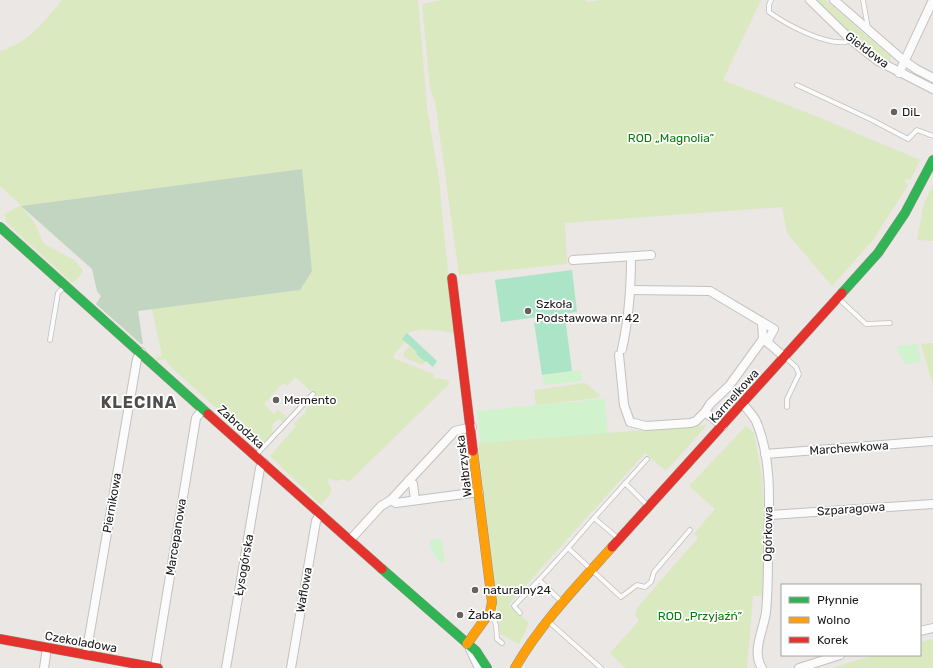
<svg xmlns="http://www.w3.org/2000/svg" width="933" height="668" viewBox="0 0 933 668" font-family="Rubik,sans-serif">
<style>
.grass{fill:#dae9c0}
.cemetery{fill:#c1d5c0}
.park{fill:#d0f2cd}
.pitch{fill:#ace4c7}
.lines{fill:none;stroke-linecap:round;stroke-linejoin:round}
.lane-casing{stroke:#c2c1c0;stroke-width:5.5}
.street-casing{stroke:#c2c1c0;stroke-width:10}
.fast-casing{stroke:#94937c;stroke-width:10}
.slow-casing{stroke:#94937c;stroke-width:10}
.jam-casing{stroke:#94937c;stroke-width:10}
.lane{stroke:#fcfbfb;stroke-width:4}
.street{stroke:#fcfbfb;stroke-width:8}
.fast{stroke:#30b455;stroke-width:9}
.slow{stroke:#ff9f0a;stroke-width:9}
.jam{stroke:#e5322d;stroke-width:9}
.poi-dot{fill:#636261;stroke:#fff;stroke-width:1.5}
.labels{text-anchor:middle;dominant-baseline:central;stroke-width:3.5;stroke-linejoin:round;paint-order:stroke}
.street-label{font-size:12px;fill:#1b1b1b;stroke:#fff}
.poi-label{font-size:12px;fill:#1b1b1b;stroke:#fff;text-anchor:start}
.park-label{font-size:12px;fill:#077c07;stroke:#fff}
.district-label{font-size:16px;font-weight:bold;letter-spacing:1px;fill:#4e4e4e;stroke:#fff}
</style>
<rect width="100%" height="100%" fill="#eae7e4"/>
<g class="grass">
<path d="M62 0H418L427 107 439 180 454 333C436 331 416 324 402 338L405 342 395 353 393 358 433 374 434 378 448 380 449 384 349 482 344 479 336 481 329 478 327 482C336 491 328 497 321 505L270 456 296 426 294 423 306 412V408L316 396 295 377 287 386 283 383 264 404 274 414 278 410 287 417 282 422 278 419 272 425 273 432 259 447 170 366 165 359 157 361 156 357 162 356 152 309 300 290 301 169 21 206 34 222 44 244 74 260 83 270 79 277 72 283 7 223 4 214 21 205 0 186V51C30 42 43 23 62 0Z"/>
<path d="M443 0H584L588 2 601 0H761L723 80 818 117 920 160 911 179H906L905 182 908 185 873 240 832 286 787 233 782 207 565 223 567 264 459 275 435 101 430 88 422 4Z"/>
<path d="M816 0H825L891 57 890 61C874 61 829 13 816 0Z"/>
<path d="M933 185V241L917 240 924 203Z"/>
<path d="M933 343V386L921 344Z"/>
<path d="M409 346 417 352 416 355 424 361H426L422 365 404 357V352Z"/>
<path d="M585 383 600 395 598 398 536 405 534 390Z"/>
<path d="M707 425 666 471 645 453 509 604 529 623 519 644 500 634 478 443Z"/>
<path d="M746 426 754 433 762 477 765 536 763 596H753L747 668H625L610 653 639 621 635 615 637 608 698 538 694 534 715 509 689 486Z"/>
<path d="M933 639V668H832L874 655H920V642Z"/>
</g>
<path class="cemetery" d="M302 169 312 271 300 290 138 311 143 344H141L96 304 101 296 97 291 92 269 21 206Z"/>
<g class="park">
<path d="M917 344 921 362 906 364 898 351 897 346Z"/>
<path d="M581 370 582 381 544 385 543 375Z"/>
<path d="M604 399 608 433 481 443 477 411Z"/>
<path d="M438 539 442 540 445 561 443 563C435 559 430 549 430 540Z"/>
</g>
<g class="pitch">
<path d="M572 270 577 312 501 322 495 280Z"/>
<path d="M565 317 572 371 542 375 534 322Z"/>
<path d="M407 333 437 361 433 367 426 361H424L416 354 417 352 402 339Z"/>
</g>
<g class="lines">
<defs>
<g id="lane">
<path d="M771 0 769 5V12C787 25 825 45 846 42L850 39"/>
<path d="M863 0 868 28"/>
<path d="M797 85 872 120 908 139 917 130 933 136"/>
<path d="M839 299 866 324 890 323"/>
<path d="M50 340 58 293 65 286"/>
<path d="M785 357 796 367 799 374 787 399V407"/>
<path d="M256 455 313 394"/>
<path d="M625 483 647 505"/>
<path d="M594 518 568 548 621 597 637 585 645 587 651 582 654 572 690 530"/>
<path d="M619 539 594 518 647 459"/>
<path d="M561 601 539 580 568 548"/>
<path d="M491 613 496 625 497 639 502 643"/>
<path d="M520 613 514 606 539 580"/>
<path d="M549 622 601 668"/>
</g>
<g id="street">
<path d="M810 0 850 39 878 61 933 89"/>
<path d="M834 0 903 60 916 69 933 78"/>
<path d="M899 73 933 0"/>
<path d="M573 260 651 255"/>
<path d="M631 290 710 291 762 322 763 339"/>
<path d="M762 322 774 329 767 342 763 339"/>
<path d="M767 342 781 354"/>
<path d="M622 349C629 318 631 289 631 257"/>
<path d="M619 355 624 405 630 422 646 426 691 423 696 421 705 412 723 426"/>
<path d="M743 404C747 409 753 415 756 421 773 460 769 509 768 551 768 571 768 592 766 612 764 629 751 652 762 668"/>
<path d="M705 412 710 404 729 386 763 339"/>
<path d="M765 454 933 441"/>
<path d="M409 480 413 484 415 500"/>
<path d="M391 500 396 503 479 492"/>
<path d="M770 515 933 504"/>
<path d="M350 540 381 506 391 500 455 431 472 427"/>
<path d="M920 631 933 628"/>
<path d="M470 649 479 668"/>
<path d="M86 655 137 359 141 352"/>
<path d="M155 667 196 418 203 409"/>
<path d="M44 668 47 648"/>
<path d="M226 668 260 468 264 463"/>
<path d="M291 668 316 521 320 514"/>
<path d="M799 668 840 655"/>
</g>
<g id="fast">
<path d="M0 227 208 414"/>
<path d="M842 293 878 253 905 213 933 160"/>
<path d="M382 569 476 651 487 668"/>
</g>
<g id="slow">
<path d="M467 644 490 612 492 602 473 451"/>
<path d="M515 668C541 623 577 586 612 547"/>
</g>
<g id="jam">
<path d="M452 278 473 451"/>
<path d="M208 414 382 569"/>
<path d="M612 547 842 293"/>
<path d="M0 639 158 668"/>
</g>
</defs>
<use href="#lane" class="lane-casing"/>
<use href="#street" class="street-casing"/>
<use href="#fast" class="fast-casing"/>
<use href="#slow" class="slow-casing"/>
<use href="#jam" class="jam-casing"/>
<use href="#lane" class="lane"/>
<use href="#street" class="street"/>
<use href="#fast" class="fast"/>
<use href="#slow" class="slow"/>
<use href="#jam" class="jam"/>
</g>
<g class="poi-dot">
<circle cx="894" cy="112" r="4"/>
<circle cx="528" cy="311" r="4"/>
<circle cx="276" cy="400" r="4"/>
<circle cx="475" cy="590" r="4"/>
<circle cx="460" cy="615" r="4"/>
</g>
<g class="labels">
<g class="street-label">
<text transform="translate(867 50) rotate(37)">Giełdowa</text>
<text transform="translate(734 396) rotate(-48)">Karmelkowa</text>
<text transform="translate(241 427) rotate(42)">Zabrodzka</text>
<text transform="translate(849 448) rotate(-4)">Marchewkowa</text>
<text transform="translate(464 466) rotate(-97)">Wałbrzyska</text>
<text transform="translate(112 503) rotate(-80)">Piernikowa</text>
<text transform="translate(851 509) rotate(-4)">Szparagowa</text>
<text transform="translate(768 534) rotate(-89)">Ogórkowa</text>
<text transform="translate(176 537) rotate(-81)">Marcepanowa</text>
<text transform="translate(244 565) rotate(-80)">Łysogórska</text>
<text transform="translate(304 590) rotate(-80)">Waflowa</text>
<text transform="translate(81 642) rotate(10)">Czekoladowa</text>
</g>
<g class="poi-label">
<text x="902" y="112">DiL</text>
<text x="536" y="304">Szkoła<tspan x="536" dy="14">Podstawowa nr 42</tspan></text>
<text x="284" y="400">Memento</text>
<text x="483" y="590">naturalny24</text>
<text x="468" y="615">Żabka</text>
</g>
<g class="park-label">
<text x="671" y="138">ROD „Magnolia”</text>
<text x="700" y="616">ROD „Przyjaźń”</text>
</g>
<g class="district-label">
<text x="139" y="402">KLECINA</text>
</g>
</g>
<rect x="781" y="584" width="140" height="72" fill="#ffffff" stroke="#a4a4a4"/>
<rect x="789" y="597" width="20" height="6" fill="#30b455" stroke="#a4a4a4"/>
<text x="817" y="604" font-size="12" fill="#1b1b1b">Płynnie</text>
<rect x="789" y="617" width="20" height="6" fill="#ff9f0a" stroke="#a4a4a4"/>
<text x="817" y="624" font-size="12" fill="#1b1b1b">Wolno</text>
<rect x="789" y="637" width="20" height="6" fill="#e5322d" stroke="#a4a4a4"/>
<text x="817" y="644" font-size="12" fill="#1b1b1b">Korek</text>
</svg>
